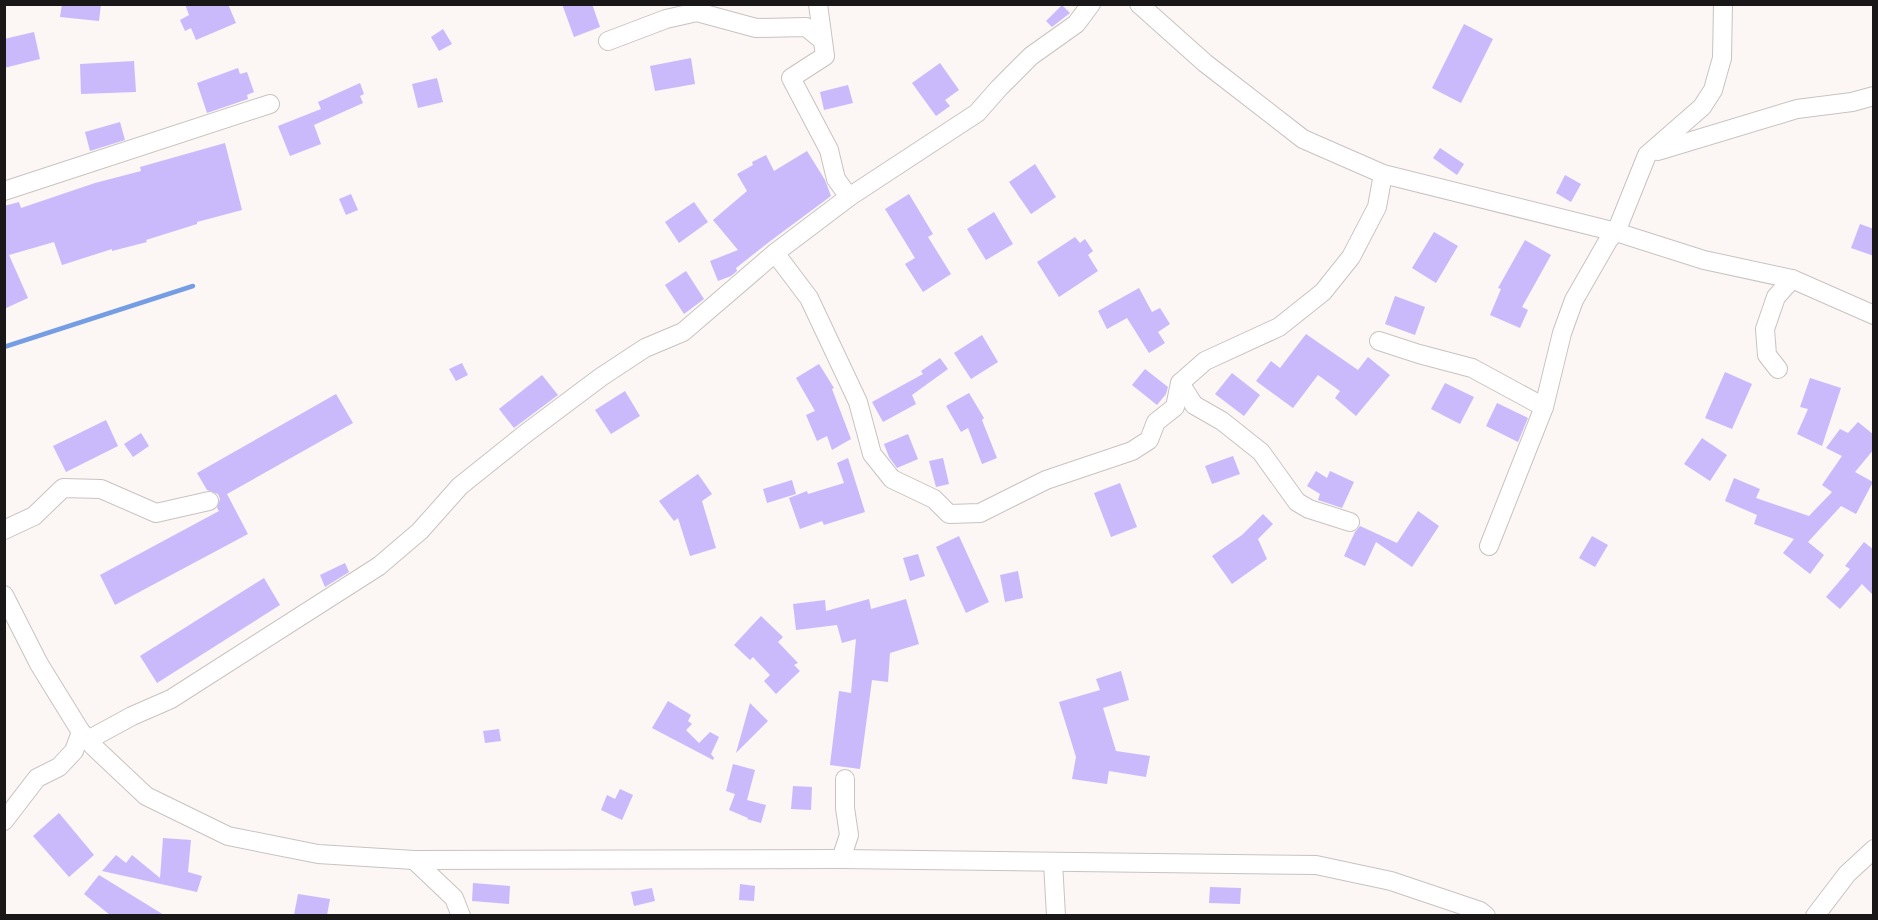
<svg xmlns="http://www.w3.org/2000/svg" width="1878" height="920" viewBox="0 0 1878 920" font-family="'DM Sans',sans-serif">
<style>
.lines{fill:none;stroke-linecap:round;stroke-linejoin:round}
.stream{stroke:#749de4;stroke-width:4.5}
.building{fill:#cabafb}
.minor-casing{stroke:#c8c3c1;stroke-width:20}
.minor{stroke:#fff;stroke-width:18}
</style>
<rect width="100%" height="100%" fill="#fcf6f5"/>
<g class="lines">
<path class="stream" d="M4 347 193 286"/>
</g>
<g class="building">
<path d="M62 4H101L99 21 60 17Z"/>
<path d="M185 4H228L236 23 196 40 191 28 185 31 180 20 189 15Z"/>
<path d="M562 4H592L600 27 574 37Z"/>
<path d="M1062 5 1070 13 1052 27 1046 21Z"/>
<path d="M1464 24 1493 39 1461 103 1432 88Z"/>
<path d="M443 29 452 44 439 51 431 37Z"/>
<path d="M34 32 40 59 4 68V39Z"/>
<path d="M691 58 695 84 655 91 650 66Z"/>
<path d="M134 61 136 92 81 94 80 64Z"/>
<path d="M940 63 959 90 945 100 950 106 936 116 912 83Z"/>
<path d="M238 68 240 74 247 72 254 92 247 95 248 99 207 113 197 83Z"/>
<path d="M437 78 443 102 418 108 412 84Z"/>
<path d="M360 83 364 94 360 96 363 103 314 125 321 144 290 156 278 126 321 109 318 102Z"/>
<path d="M848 85 853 103 824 110 820 92Z"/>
<path d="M120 122 125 140 90 151 85 132Z"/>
<path d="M225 143 242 210 197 222V224L146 240 147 242 112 251V249L62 265 54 242 9 255 28 298 4 309V206L19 202 21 208 95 183 141 171 140 167Z"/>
<path d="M1440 148 1464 164 1457 175 1433 158Z"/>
<path d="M807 151 825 180 831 196 769 242 736 268 737 271 731 276 718 281 710 261 738 250 713 220 747 191 737 174 753 165 752 162 766 155 774 171Z"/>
<path d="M1035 164 1056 197 1031 214 1009 182Z"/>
<path d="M1565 175 1581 184 1571 202 1556 193Z"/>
<path d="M351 194 358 210 346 215 339 199Z"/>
<path d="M909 194 933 234 928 237 951 274 923 292 905 264 915 258 885 209Z"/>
<path d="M694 202 708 222 679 243 665 222Z"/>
<path d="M994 212 1013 244 986 260 967 229Z"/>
<path d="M1860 224 1874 229V256L1851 248Z"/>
<path d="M1434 232 1458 246 1436 283 1412 268Z"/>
<path d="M1075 237 1080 243 1085 239 1093 251 1088 255 1098 271 1059 297 1037 262Z"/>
<path d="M1525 240 1551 255 1522 307 1528 310 1520 328 1490 315 1501 289 1498 288Z"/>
<path d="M686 271 704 299 684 314 665 285Z"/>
<path d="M1139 288 1152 312 1160 308 1170 324 1158 332 1165 343 1149 353 1127 318 1107 329 1098 311Z"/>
<path d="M1395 296 1425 307 1415 335 1385 324Z"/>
<path d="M1306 334 1358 370 1368 357 1390 375 1356 416 1335 398 1340 391 1318 375 1293 408 1256 381 1271 361 1280 368Z"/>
<path d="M982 335 998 362 971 379 954 353Z"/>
<path d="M940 358 948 369 912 395 916 404 883 422 872 402 923 374 921 371Z"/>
<path d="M462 363 468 375 456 381 449 369Z"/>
<path d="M819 364 834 388 832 389 851 439 832 450 827 436 817 441 806 415 815 411 796 378Z"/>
<path d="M1145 369 1168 387 1166 394 1157 405 1132 385Z"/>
<path d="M1725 372 1752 384 1732 429 1705 418Z"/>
<path d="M1232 373 1260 395 1244 416 1215 394Z"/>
<path d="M542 375 558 395 514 428 499 409Z"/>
<path d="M1810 378 1841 388 1822 446 1797 434 1808 409 1800 407Z"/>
<path d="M1445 383 1474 397 1460 424 1431 409Z"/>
<path d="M625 391 640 416 611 434 595 410Z"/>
<path d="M969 393 984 418 982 420 997 458 982 464 968 428 961 432 946 406Z"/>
<path d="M336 394 353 423 227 494 248 534 115 605 100 575 219 511 217 508 220 499 218 494 207 490 197 473Z"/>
<path d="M1497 403 1528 418 1518 442 1486 426Z"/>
<path d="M106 420 118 446 66 472 53 446Z"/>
<path d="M1858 422 1874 435V449L1855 472 1873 482 1856 514 1841 506 1808 542 1824 555 1810 574 1783 553 1794 539 1754 524 1757 515 1725 501 1734 478 1760 489 1756 498 1809 516 1832 492 1822 485 1842 456 1826 448 1840 429 1848 433Z"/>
<path d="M141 433 149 446 133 457 124 444Z"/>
<path d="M908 434 918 459 897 468 889 457 884 444Z"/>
<path d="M1702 438 1727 455 1710 481 1684 464Z"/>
<path d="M1233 456 1240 474 1212 484 1205 466Z"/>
<path d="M848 458 865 512 824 525 822 521 800 529 789 498 807 491 808 494 844 483 837 463Z"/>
<path d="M943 458 949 484 936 487 929 461Z"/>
<path d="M1316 471 1327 478 1330 471 1354 482 1342 508 1318 500 1320 494 1307 486Z"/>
<path d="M698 474 712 494 702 501 716 548 690 556 678 518 674 521 659 501Z"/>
<path d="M792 480 796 494 767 503 763 489Z"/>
<path d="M1120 483 1137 527 1111 537 1094 493Z"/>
<path d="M1418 511 1439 526 1412 567 1376 542 1365 566 1344 556 1355 532 1360 526 1397 543Z"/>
<path d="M1263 514 1273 524 1258 539 1267 559 1232 584 1212 556 1242 535Z"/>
<path d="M959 536 989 602 966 613 936 547Z"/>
<path d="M1592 536 1608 545 1595 567 1579 558Z"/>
<path d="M1864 542 1874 550V596L1862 584 1840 609 1826 597 1850 569 1845 566Z"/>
<path d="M918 554 925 576 910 581 903 558Z"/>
<path d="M345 563 349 572 325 587 320 575Z"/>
<path d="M1018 571 1023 598 1005 602 1000 575Z"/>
<path d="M264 578 280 605 157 683 140 656Z"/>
<path d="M869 599 871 609 906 599 919 644 890 653 888 682 872 680 860 769 830 765 839 691 851 693 856 639 842 643 837 625 796 630 793 604 825 600 826 611Z"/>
<path d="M761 616 783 637 778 642 798 663 794 665 800 671 776 694 764 681 770 675 753 657 750 660 734 645Z"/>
<path d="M1121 671 1129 700 1103 708 1116 751 1150 756 1146 777 1109 771 1107 784 1072 779 1076 757 1059 702 1100 690 1096 679Z"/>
<path d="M668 701 691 715 688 721 692 724 686 730 699 743 710 732 719 737 711 754 714 758 713 760 652 728Z"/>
<path d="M750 703 768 721 736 753Z"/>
<path d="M499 729 501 741 485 743 483 731Z"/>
<path d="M733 764 755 770 747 800 766 805 761 823 747 819 748 818 729 810 735 794 726 791Z"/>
<path d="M793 786 812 787 811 810 791 809Z"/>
<path d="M620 789 633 795 622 820 601 810 607 795 615 799Z"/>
<path d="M59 813 94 855 69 877 33 836Z"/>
<path d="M163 838 191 840 188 872 202 876 197 892 102 871 116 855 126 863 132 855 160 878Z"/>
<path d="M99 875 164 915H110L84 894Z"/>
<path d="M473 883 510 886 509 904 472 901Z"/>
<path d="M740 884 755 886 754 901 739 900Z"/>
<path d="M1210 887 1241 888 1240 904 1209 903Z"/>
<path d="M652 888 655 901 634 906 631 892Z"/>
<path d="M298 894 330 899 327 915H294Z"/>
</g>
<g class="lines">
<defs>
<g id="minor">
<path d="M818 4 825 56 791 78 829 150 836 179 849 197"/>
<path d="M1139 4 1205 63 1303 139 1383 174 1616 232 1704 260 1792 279 1874 315"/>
<path d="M608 41 666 19 697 12 756 28 806 27 822 40"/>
<path d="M1658 151 1797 109 1852 102 1874 96"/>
<path d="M4 191 270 104"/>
<path d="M775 253 809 298 858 402 872 454 892 479 934 499 949 514 980 513 1046 480 1132 451 1149 440 1156 422 1175 407 1180 383 1205 361 1279 327 1323 292 1351 257 1377 207 1383 174"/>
<path d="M1379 341 1419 354 1472 368 1544 407"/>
<path d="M1778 369 1767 355 1765 329 1776 297 1792 279"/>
<path d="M1180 383 1194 405 1222 421 1261 452 1297 502 1309 509 1350 522"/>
<path d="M4 530 34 516 63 488 101 489 156 513 209 501"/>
<path d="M1489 546 1544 407 1562 333 1574 300 1609 239 1616 232 1647 155 1702 107 1713 90 1722 58 1723 4"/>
<path d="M4 595 39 664 81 732 94 747 146 796 228 836 318 854 414 860 841 859 1316 865 1391 881 1480 911 1486 916"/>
<path d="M88 740 132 716 171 699 379 566 420 531 460 486 525 434 601 377 645 348 683 332 775 253 849 197 977 113 999 88 1031 56 1076 24 1091 4"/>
<path d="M4 821 37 778 59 767 74 751 81 732"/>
<path d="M841 859 849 835 845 808V779"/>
<path d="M414 860 454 898 461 916"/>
<path d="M1053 862 1056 916"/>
<path d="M1815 916 1847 874 1874 849"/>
</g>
</defs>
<use href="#minor" class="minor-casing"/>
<use href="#minor" class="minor"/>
</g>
<rect width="1878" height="920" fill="none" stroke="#191717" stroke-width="12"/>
</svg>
